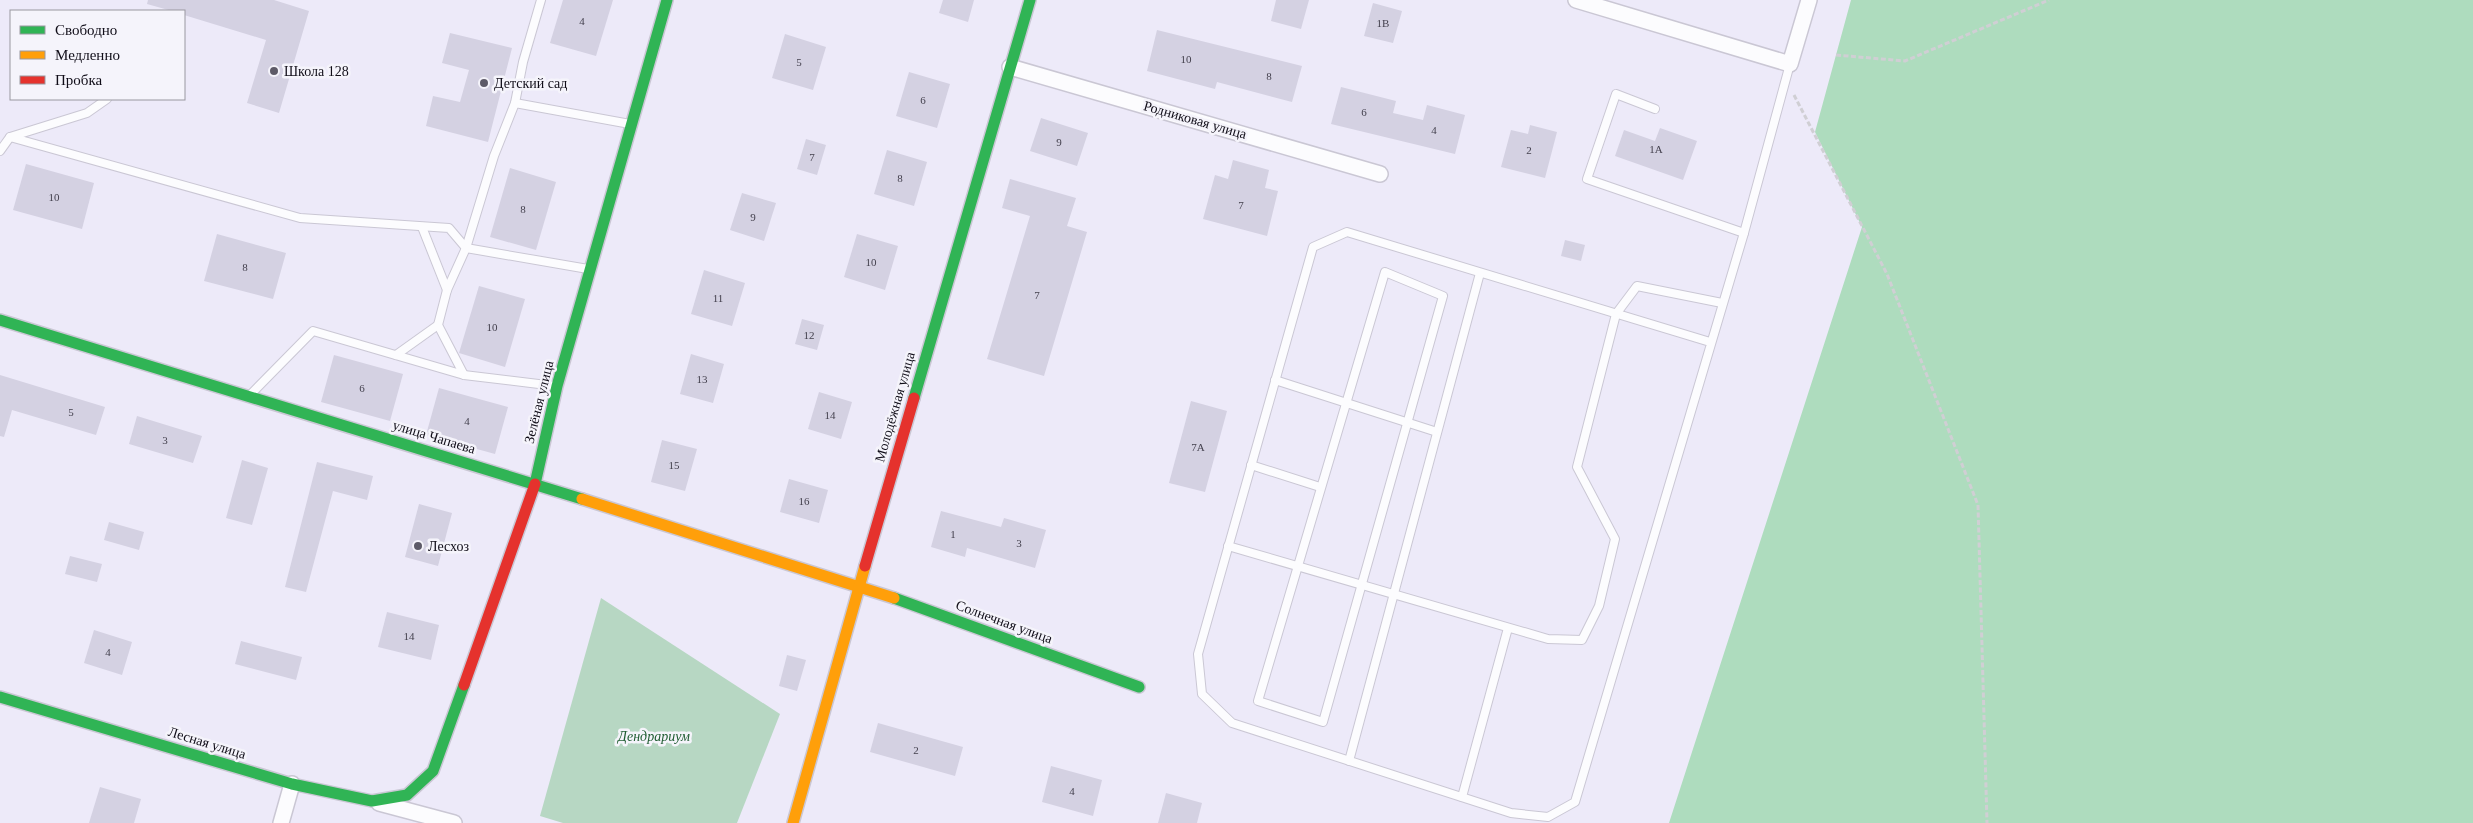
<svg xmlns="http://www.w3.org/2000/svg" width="2473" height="823" viewBox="0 0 2473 823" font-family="'Times New Roman',serif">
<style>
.green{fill:#b7d7c3}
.forest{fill:#aedcbe}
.building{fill:#d4d1e2}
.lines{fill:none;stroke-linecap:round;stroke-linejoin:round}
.lane-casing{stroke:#cac7d4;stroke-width:10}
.street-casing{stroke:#cac7d4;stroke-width:18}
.fast-casing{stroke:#cac7d4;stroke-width:14}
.slow-casing{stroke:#cac7d4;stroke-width:14}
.jam-casing{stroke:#cac7d4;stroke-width:14}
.path{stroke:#d0cfd4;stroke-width:3;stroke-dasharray:5 2.5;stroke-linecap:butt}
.lane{stroke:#fcfcfe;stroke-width:8}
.street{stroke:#fcfcfe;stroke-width:15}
.fast{stroke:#30b455;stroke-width:11}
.slow{stroke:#ff9f0a;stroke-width:11}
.jam{stroke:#e5322d;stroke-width:11}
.poi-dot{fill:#5d5a67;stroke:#f5f4fb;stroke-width:2}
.labels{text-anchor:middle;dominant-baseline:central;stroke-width:5;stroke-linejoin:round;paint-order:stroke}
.number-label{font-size:11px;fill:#44414e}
.poi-label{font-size:14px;fill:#100d18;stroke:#f5f4fb;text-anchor:start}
.street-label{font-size:14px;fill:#100d18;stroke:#f5f4fb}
.park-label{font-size:14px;font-style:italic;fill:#205d32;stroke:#f5f4fb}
</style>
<rect width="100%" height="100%" fill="#edeaf9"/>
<path class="green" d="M601 598 780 714 737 823H563L540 816Z"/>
<path class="forest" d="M1851 0H2473V823H1669L1862 227 1815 132Z"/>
<g class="building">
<path d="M148 0H274L309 11 279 113 247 103 266 40 184 15V11H172L147 4Z"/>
<path d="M563 0H613L596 56 550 43Z"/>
<path d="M943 0H974L968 22 939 13Z"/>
<path d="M1276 0H1309L1301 29 1271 21Z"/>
<path d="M1373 3 1402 11 1393 43 1364 36Z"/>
<path d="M1157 30 1302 66 1292 102 1217 82 1215 89 1147 71Z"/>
<path d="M450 33 512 48 488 142 426 126 433 96 460 102 469 70 442 63Z"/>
<path d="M785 34 826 47 813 90 772 78Z"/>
<path d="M909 72 950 84 937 128 896 116Z"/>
<path d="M1341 87 1396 101 1393 113 1423 120 1427 105 1465 115 1455 154 1331 124Z"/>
<path d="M1041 118 1088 133 1077 166 1030 151Z"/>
<path d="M1530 125 1557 132 1545 178 1501 167 1511 130 1528 134Z"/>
<path d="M1660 128 1697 141 1683 180 1615 156 1624 130 1655 141Z"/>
<path d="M806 139 826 145 817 175 797 169Z"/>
<path d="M887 150 927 162 914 206 874 194Z"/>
<path d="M1233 160 1269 170 1265 188 1278 191 1267 236 1203 219 1215 175 1228 179Z"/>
<path d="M26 164 94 183 82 229 13 210Z"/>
<path d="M510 168 556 182 536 250 490 237Z"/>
<path d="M1010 179 1076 198 1067 226 1087 232 1044 376 987 359 1030 216 1002 208Z"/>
<path d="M742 193 776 203 764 241 730 230Z"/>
<path d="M217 234 286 253 273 299 204 281Z"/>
<path d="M857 234 898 246 885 290 844 277Z"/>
<path d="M1565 240 1585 245 1581 261 1561 256Z"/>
<path d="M704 270 745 283 732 326 691 314Z"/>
<path d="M479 286 525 299 505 367 459 353Z"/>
<path d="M802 319 824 325 817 350 795 344Z"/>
<path d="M691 354 724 364 713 403 680 394Z"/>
<path d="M334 355 403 374 390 421 321 402Z"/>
<path d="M0 375 105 407 96 435 12 410 4 437 0 436Z"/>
<path d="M439 388 508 407 495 454 426 435Z"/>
<path d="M819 392 852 402 841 439 808 429Z"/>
<path d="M1191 401 1227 411 1205 492 1169 483Z"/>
<path d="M137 416 202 436 193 463 129 444Z"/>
<path d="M662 440 697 449 685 491 651 482Z"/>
<path d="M242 460 268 468 252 525 226 518Z"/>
<path d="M317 462 373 476 367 500 333 491 306 592 285 587Z"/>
<path d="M789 479 828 490 819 523 780 512Z"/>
<path d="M419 504 452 513 438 566 405 557Z"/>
<path d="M941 511 1001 527 1004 518 1046 530 1035 568 967 548 965 557 931 547Z"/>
<path d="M109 522 144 532 139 550 104 540Z"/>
<path d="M70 556 102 564 97 582 65 574Z"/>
<path d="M387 612 439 625 431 660 378 647Z"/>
<path d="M94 630 132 642 122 675 84 663Z"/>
<path d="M241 641 302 657 296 680 235 664Z"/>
<path d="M787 655 806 660 797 691 779 686Z"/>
<path d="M878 723 963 747 955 776 870 752Z"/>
<path d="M1051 766 1102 780 1093 816 1042 802Z"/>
<path d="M100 787 141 799 134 823H89Z"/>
<path d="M1166 793 1202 803 1197 823H1158Z"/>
</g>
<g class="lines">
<defs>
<g id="lane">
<path d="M515 103 523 62 541 0"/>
<path d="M1655 109 1616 94 1587 179 1744 233"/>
<path d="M10 137 300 218 449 228 466 248 588 269"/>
<path d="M0 151 10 137 87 113 107 99"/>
<path d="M422 227 447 290"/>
<path d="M1385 272 1443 296 1323 722 1258 701Z"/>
<path d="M1710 342 1347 232 1313 247 1198 654 1202 694 1232 723 1511 813 1548 817 1575 802 1744 233 1790 64"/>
<path d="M396 355 438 325"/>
<path d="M464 375 438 325 447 290 466 248 494 156 515 103 630 124"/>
<path d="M1275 380 1437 432"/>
<path d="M252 393 313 331 464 375 555 386"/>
<path d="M1251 465 1320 487"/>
<path d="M1228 546 1548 639 1582 640 1599 606 1615 539 1577 467 1616 314 1637 286 1722 303"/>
<path d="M1349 761 1480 273"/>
<path d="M1462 797 1508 628"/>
</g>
<g id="street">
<path d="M1576 0 1790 64 1809 0"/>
<path d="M1010 67 1380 174"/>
<path d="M379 803 454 823"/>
<path d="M281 823 292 784"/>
</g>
<g id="fast">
<path d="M0 320 582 499"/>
<path d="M914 398 1030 0"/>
<path d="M535 484 557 386 667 0"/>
<path d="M894 598 1139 687"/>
<path d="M0 697 292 784 372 801 407 795 433 771 464 685"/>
</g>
<g id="slow">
<path d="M582 499 894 598"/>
<path d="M793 823 865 566"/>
</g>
<g id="jam">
<path d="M865 566 914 398"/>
<path d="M464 685 535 484"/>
</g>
</defs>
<use href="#lane" class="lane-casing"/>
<use href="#street" class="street-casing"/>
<use href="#fast" class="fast-casing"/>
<use href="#slow" class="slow-casing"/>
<use href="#jam" class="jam-casing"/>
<g class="path">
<path d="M1836 55 1905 61 2049 0"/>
<path d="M1794 95 1887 274 1978 505 1987 823"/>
</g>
<use href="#lane" class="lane"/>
<use href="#street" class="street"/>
<use href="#fast" class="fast"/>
<use href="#slow" class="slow"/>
<use href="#jam" class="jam"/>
</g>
<g class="poi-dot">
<circle cx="274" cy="71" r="5"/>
<circle cx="484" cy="83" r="5"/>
<circle cx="418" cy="546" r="5"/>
</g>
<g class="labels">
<g class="number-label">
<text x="582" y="21">4</text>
<text x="1383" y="23">1В</text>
<text x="1186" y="59">10</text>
<text x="799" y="62">5</text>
<text x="1269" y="76">8</text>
<text x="923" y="100">6</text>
<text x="1364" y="112">6</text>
<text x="1434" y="130">4</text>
<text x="1059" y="142">9</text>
<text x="1656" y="149">1А</text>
<text x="1529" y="150">2</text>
<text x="812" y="157">7</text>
<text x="900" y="178">8</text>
<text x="54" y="197">10</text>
<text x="1241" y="205">7</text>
<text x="523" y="209">8</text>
<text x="753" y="217">9</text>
<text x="871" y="262">10</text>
<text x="245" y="267">8</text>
<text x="1037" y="295">7</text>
<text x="718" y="298">11</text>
<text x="492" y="327">10</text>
<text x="809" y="335">12</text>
<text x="702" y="379">13</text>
<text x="362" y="388">6</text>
<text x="71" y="412">5</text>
<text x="830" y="415">14</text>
<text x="467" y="421">4</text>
<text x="165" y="440">3</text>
<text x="1198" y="447">7А</text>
<text x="674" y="465">15</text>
<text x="804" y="501">16</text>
<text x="953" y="534">1</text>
<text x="1019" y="543">3</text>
<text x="409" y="636">14</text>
<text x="108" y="652">4</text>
<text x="916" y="750">2</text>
<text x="1072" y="791">4</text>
</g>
<g class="poi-label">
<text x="284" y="71">Школа 128</text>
<text x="494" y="83">Детский сад</text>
<text x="428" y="546">Лесхоз</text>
</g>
<g class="street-label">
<text transform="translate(1195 120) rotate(16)">Родниковая улица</text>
<text transform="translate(539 402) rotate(-76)">Зелёная улица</text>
<text transform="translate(895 407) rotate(-74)">Молодёжная улица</text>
<text transform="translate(434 437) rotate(17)">улица Чапаева</text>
<text transform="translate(1004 622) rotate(20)">Солнечная улица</text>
<text transform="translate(207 743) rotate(17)">Лесная улица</text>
</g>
<g class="park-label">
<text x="654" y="736">Дендрариум</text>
</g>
</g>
<rect x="10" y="10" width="175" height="90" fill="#f5f4fb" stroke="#9998a0"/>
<rect x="20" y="26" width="25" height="8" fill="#30b455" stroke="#9998a0"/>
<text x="55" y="35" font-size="15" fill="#100d18">Свободно</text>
<rect x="20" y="51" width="25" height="8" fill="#ff9f0a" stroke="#9998a0"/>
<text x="55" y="60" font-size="15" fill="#100d18">Медленно</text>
<rect x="20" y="76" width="25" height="8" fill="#e5322d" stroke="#9998a0"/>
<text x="55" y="85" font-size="15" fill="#100d18">Пробка</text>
</svg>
